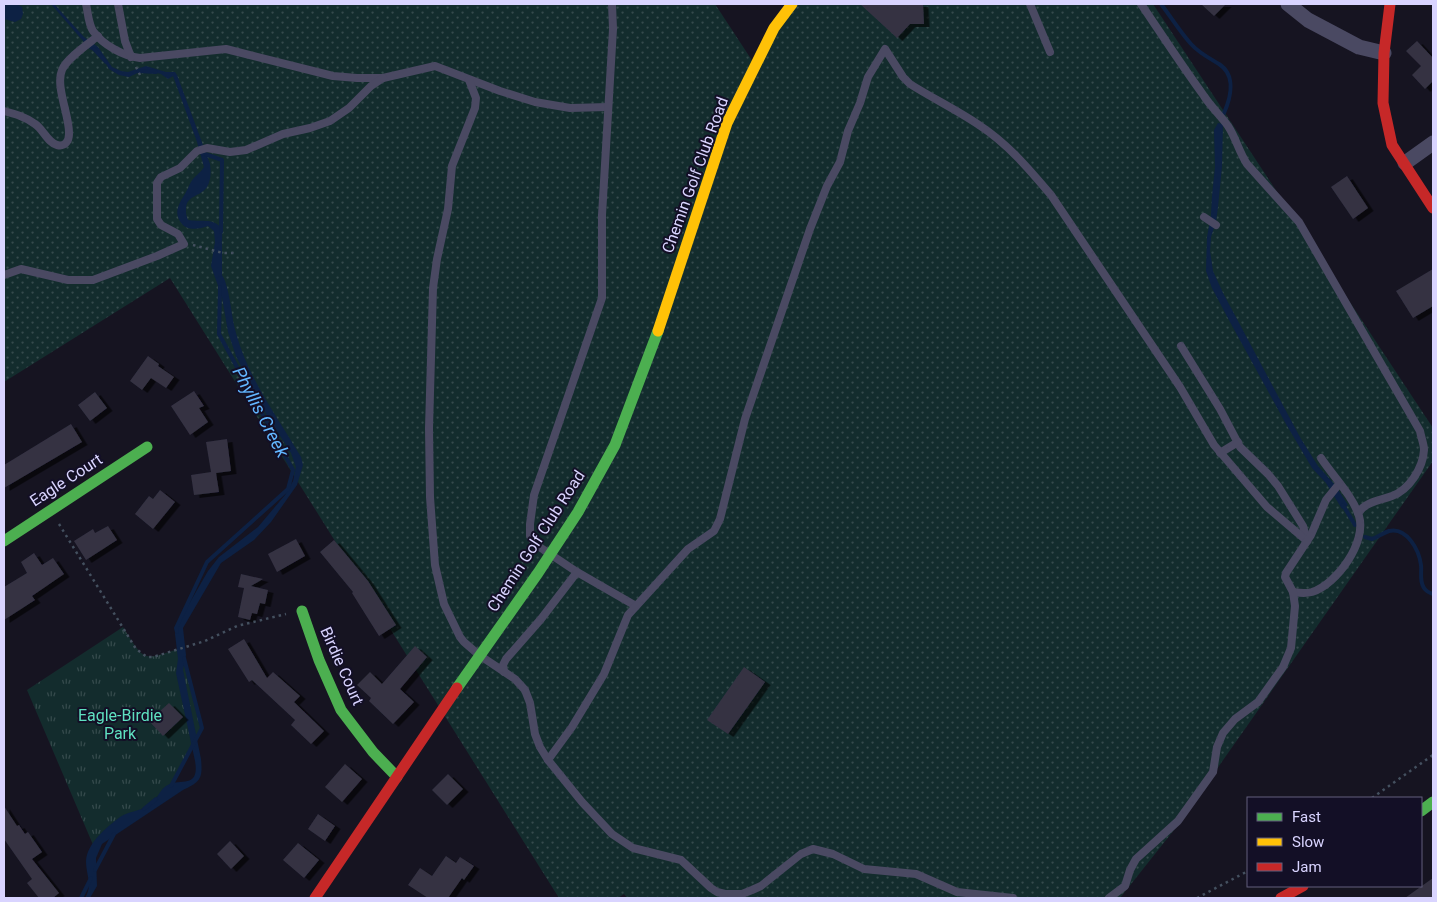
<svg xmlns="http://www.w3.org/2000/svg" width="1437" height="902" viewBox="0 0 1437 902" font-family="Roboto,sans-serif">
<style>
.grass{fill:url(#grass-dots)}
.park{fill:url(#park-tufts)}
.water{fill:#0d2144}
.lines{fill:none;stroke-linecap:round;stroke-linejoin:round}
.stream{stroke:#0d2144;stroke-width:4}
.building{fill:#343243;filter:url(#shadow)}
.path{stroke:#44505f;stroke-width:2.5;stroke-dasharray:2.5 4;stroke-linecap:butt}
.lane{stroke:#4a4962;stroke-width:8}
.street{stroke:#4a4962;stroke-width:15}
.fast{stroke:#4caf50;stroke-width:11}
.slow{stroke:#ffc107;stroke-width:11}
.jam{stroke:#c62828;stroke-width:11}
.labels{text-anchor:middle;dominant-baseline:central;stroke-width:4;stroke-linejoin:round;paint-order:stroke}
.street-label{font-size:16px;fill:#d9d4ff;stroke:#130f26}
.park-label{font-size:16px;fill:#5fe0c0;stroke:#130f26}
.water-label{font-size:18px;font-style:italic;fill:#62b6ff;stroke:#130f26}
</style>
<defs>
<pattern id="grass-dots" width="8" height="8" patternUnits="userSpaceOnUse" patternTransform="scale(1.25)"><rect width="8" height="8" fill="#132c2d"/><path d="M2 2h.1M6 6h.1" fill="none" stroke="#354a4c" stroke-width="1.8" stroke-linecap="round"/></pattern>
<pattern id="park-tufts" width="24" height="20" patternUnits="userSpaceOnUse" patternTransform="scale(1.25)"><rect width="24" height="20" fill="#132c2d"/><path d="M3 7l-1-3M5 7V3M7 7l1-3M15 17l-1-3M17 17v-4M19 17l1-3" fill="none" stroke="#354a4c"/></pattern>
<filter id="shadow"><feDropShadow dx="5.5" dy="3" stdDeviation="0" flood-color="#0009"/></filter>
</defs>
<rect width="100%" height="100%" fill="#161421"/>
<path class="grass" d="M4 4H715L755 65 792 4H1153L1433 428V461L1174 830 1120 898H627L624 894 618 898H559L170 278 4 382Z"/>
<path class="park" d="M123 627C145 662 142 661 181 648L202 728 173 784 94 847 27 690Z"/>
<g class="water">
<path d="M4 4H17L22 7 23 14 21 19 15 22 4 19Z"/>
<path d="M51 4H54L84 37 98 47 112 67 121 71 128 72 146 66 166 72H175L177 75 210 164C211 172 211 180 207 187 200 197 187 195 186 208 186 213 186 215 188 220 198 222 214 218 220 227 226 237 218 253 218 264 218 270 223 276 225 281 231 298 231 316 236 333 248 378 278 418 301 457L303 465 297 485 271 522 254 540 221 563 183 628 186 655 183 670 201 759C203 779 200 782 183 790L102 844 96 858 97 886 90 898H85C93 885 86 875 86 861 87 843 107 827 120 817 129 811 140 811 149 806 156 801 159 791 166 786 179 777 200 790 195 761L176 673 178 659 175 634 178 623 208 571 219 557 258 527 285 495 293 481 296 467 291 453 261 406 236 356 228 332 222 297 211 266 215 242 214 231 208 226C200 229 188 231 182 224 172 212 180 203 186 192 188 189 189 185 191 182 194 176 201 173 204 167L197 142 173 76 168 79 161 74 144 70 129 77 119 75 109 69 100 54 90 49Z"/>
<path d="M1218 123 1223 124 1222 166 1218 207 1216 222 1211 237 1210 251 1213 271 1223 293 1301 439 1318 466 1335 485 1348 505 1342 509 1326 483 1312 468 1286 424 1230 322 1212 288 1206 271 1207 237 1211 215 1212 196 1215 167 1214 130Z"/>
</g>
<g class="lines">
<g class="stream">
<path d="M1161 4C1171 17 1180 32 1191 44 1199 53 1209 58 1219 64 1236 75 1231 97 1224 113"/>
<path d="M94 49 106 62"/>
<path d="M138 71 156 72"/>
<path d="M202 153 222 160 221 232"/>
<path d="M220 275V244"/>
<path d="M1343 505 1355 525"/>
<path d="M1365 537 1372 539C1378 537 1383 533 1389 531 1407 527 1419 550 1421 565 1422 572 1419 581 1424 588 1426 591 1430 593 1433 594"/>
<path d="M177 632 176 628 207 562 288 489 293 470 219 334 220 287"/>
<path d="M171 786 202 728 184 658"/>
<path d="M144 809 156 799"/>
<path d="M95 870 114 834"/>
<path d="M81 898 91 878"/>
</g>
</g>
<g class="building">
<path d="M860 4H923L924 24H910L897 38Z"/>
<path d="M1201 4H1226L1214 16Z"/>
<path d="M1417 41 1433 58V81L1425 89 1412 75 1421 66 1406 51Z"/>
<path d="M1347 176 1368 208 1353 219 1331 187Z"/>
<path d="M1433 269V306L1413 318 1396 291Z"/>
<path d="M148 356 159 364 158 366 174 377 166 388 151 378 142 390 130 381Z"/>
<path d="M194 391 204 406 199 408 208 422 190 435 171 406Z"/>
<path d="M95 392 107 408 90 421 78 405Z"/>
<path d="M71 424 82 442 4 488V465Z"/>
<path d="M227 439 231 471 216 473 219 492 194 495 191 475 211 472 206 442Z"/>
<path d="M160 490 175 502 153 529 135 514 149 496 153 499Z"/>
<path d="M108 526 117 540 86 560 74 541 93 529 95 533Z"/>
<path d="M296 539 305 556 277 572 268 554Z"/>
<path d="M334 540 368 581 396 625 379 636 352 593 353 592 320 552Z"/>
<path d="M34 553 42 565 53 558 64 574 32 596 35 600 4 620V587L27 573 21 562Z"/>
<path d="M241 574 263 579 251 586 268 590 265 604 260 603 257 614 252 613 250 620 238 617 244 588 238 587Z"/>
<path d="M244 639 267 678 273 672 300 696 294 702 324 731 311 744 291 725 295 720 252 680 249 682 228 649Z"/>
<path d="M415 646 427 657 400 689 414 702 393 724 369 701 371 698 357 685 370 672 382 684Z"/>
<path d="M744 667 765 682 728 734 707 720Z"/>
<path d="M169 703 183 717 163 736 149 721Z"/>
<path d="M345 764 362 779 342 802 325 787Z"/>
<path d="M448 774 463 789 447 805 432 790Z"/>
<path d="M4 806 17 826 19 825 25 834 28 832 42 852 32 859 59 893 53 898H39L27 883 32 879 4 839Z"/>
<path d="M318 814 335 826 325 841 308 829Z"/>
<path d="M230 841 244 856 231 869 217 854Z"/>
<path d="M298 843 319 860 304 878 283 860Z"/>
<path d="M446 856 456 863 460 857 474 866 464 880 462 878 448 898H428L408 885 420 868 432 876Z"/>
<path d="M1433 878V898H1405Z"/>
</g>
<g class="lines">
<g class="path">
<path d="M136 67 140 75"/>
<path d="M193 245 223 253H236"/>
<path d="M59 524 136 649 147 657H153L205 641 237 626 286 614"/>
<path d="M1372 798 1433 755"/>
<path d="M1197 898 1248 871"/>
</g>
<g class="lane">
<path d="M86 4C88 12 88 23 93 31 103 45 123 56 140 58L226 49 333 76 357 78H383L435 66 500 91 535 102 570 108 608 107"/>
<path d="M118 4 125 41 131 57"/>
<path d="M612 4 613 29 602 215V298L534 495 530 524V536L535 544 577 572 636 606"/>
<path d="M1030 4 1050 52"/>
<path d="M1141 4C1162 35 1182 66 1204 96 1211 107 1221 116 1228 126 1236 138 1239 152 1247 164L1299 222 1420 431C1421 437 1424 444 1424 450 1423 468 1409 490 1392 496 1381 500 1365 502 1358 513"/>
<path d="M469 80 476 98 475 108 452 166 448 209 437 259 433 288 429 428 430 497 435 565 444 604 460 637 464 642 479 655 515 679 525 690 530 703 535 734 540 747 548 760 582 802 612 834 633 848 681 860 711 888 717 892 725 894H742L752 890 761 886 801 854 813 849 833 854 864 869 916 874 957 892 1013 898"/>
<path d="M4 111C15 114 26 117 35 124 43 129 48 143 57 145 65 147 69 141 69 134 70 117 55 86 62 70 66 59 88 44 98 36"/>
<path d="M1204 217 1216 225"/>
<path d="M4 275 21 269 68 280H93L157 256 184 244 178 234 161 225 157 219V183L161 177 180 168 197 151 207 148 230 152 246 150 283 134 310 128 330 121 349 108 371 86 383 78"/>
<path d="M1181 346 1220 409 1240 447 1268 474 1278 486 1303 526 1307 541"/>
<path d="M1220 453 1238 442"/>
<path d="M1293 592C1300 593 1305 594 1312 592 1337 584 1367 542 1359 516 1353 496 1332 475 1321 458"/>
<path d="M504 672 503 665 506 659 541 619 577 572"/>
<path d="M548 760 572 727 604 674 628 615 688 549 714 531 720 519 745 419 810 229 827 186 840 162 848 131 860 103 868 77 885 49 903 77 910 84C932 98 957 110 979 125 1008 144 1029 169 1051 195L1180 387 1214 445 1267 507 1307 541"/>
<path d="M1109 898 1125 886 1130 870 1136 859 1178 821 1213 772 1217 747 1223 733 1235 719 1258 702 1283 667 1291 648 1295 606 1293 592 1285 577 1286 573 1311 535 1326 500 1339 484"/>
</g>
<g class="street">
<path d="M1288 4 1308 20 1359 47 1384 53"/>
<path d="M1405 163 1433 143"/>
</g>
<g class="fast">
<path d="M4 541 147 447"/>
<path d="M302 611 319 660 341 710 373 752 397 777"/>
<path d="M457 688 538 573 578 512 615 445 658 331"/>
<path d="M1421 811 1433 802"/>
</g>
<path class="slow" d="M658 331 727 123 774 28 792 4"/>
<g class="jam">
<path d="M1390 4 1384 53 1383 103 1392 145 1433 208"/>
<path d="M315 898 457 688"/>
<path d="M1281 898 1303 886"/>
</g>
</g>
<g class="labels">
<g class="street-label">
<text transform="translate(695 175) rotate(-70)">Chemin Golf Club Road</text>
<text transform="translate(66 480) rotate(-33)">Eagle Court</text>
<text transform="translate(536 541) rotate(-57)">Chemin Golf Club Road</text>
<text transform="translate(342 666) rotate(66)">Birdie Court</text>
</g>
<g class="park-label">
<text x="120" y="715">Eagle-Birdie<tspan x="120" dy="18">Park</tspan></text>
</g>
<g class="water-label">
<text transform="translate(261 412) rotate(62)">Phyllis Creek</text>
</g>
</g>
<rect width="1437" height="902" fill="none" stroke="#d9d4ff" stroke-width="10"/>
<rect x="1247" y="797" width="175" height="90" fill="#130f26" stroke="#625e7d"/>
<rect x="1257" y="813" width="25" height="8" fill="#4caf50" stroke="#625e7d"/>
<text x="1292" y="822" font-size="15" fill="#d9d4ff">Fast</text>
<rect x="1257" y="838" width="25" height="8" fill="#ffc107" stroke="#625e7d"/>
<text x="1292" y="847" font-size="15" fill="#d9d4ff">Slow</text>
<rect x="1257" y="863" width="25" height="8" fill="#c62828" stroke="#625e7d"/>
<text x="1292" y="872" font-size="15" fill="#d9d4ff">Jam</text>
</svg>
